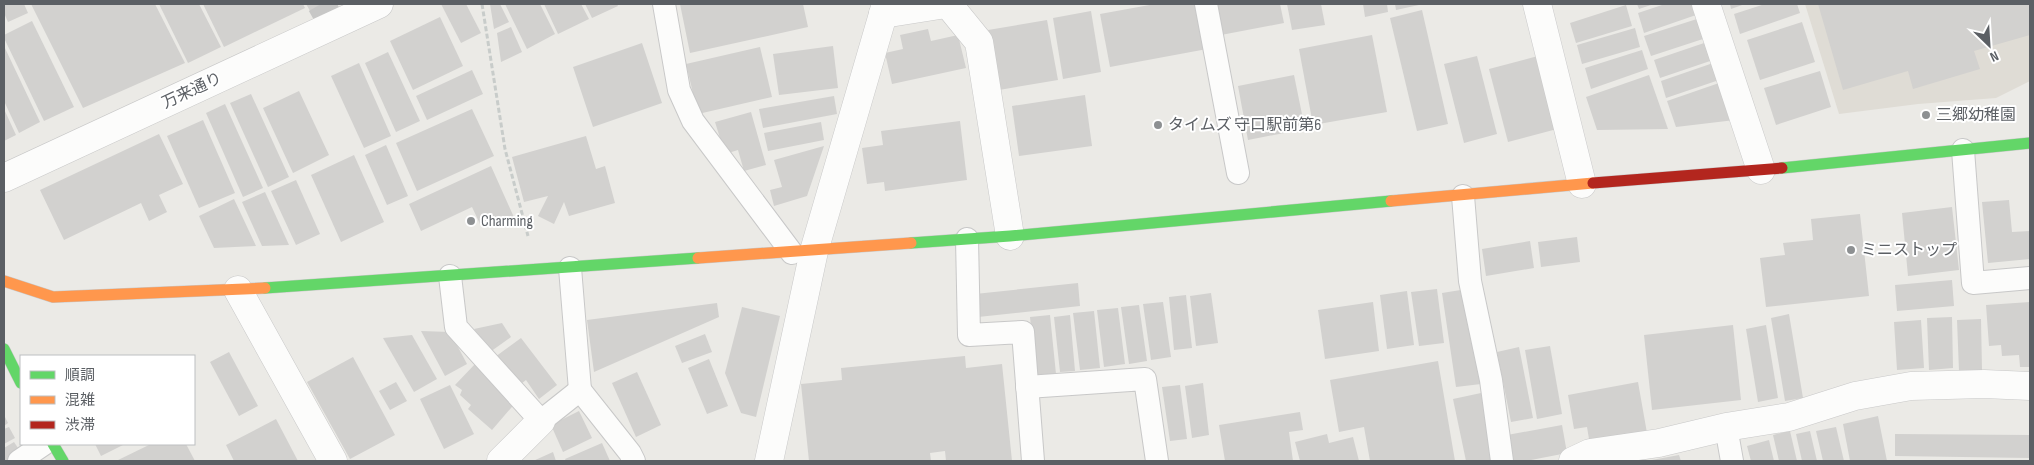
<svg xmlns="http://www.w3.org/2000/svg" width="2034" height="465" viewBox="0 0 2034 465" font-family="'Sofia Sans Condensed','Noto Sans JP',sans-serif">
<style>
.education{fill:#dfdcd5}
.building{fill:#d2d1cf}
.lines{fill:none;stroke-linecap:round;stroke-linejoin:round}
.street-tunnel{stroke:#c7c7c6;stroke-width:28;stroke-dasharray:28 14;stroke-linecap:butt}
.lane-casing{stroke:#c8c8c8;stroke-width:24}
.street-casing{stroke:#c8c8c8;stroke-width:29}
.fast-casing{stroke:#c8c8c8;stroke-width:12}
.slow-casing{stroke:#c8c8c8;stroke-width:12}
.jam-casing{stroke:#c8c8c8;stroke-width:12}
.path{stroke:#c8ccca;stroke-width:3;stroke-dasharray:5 2.5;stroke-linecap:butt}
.lane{stroke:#fcfcfb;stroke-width:22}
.street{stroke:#fcfcfb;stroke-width:28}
.fast{stroke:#63d668;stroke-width:11}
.slow{stroke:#ff974d;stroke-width:11}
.jam{stroke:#b3261e;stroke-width:11}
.poi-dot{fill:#8d9092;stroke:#fff;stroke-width:2}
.labels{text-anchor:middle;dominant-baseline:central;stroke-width:4;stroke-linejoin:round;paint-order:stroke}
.street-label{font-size:16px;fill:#5b5f64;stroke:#fff}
.poi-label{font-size:16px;fill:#5b5f64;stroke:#fff;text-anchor:start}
</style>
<rect width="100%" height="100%" fill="#ebeae6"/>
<path class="education" d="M1805 4H2030V81L1996 98 1918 104 1839 114Z"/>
<g class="building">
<path d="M4 4H24L28 13 8 22 4 13Z"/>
<path d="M31 4H155L185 63 83 108Z"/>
<path d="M159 4H199L221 47 188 63Z"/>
<path d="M203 4H303L305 8 224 47Z"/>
<path d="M306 4H335L313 16Z"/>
<path d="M441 4H466L481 33 461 43Z"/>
<path d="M490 4H500L509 22 494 29Z"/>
<path d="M505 4H540L555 34 527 49Z"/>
<path d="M544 4H581L589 19 558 34Z"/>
<path d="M585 4H617L618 6 592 18Z"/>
<path d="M680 4H803L808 27 690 53Z"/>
<path d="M1155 4H1199L1207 49 1110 67 1100 14Z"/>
<path d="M1215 4H1280L1284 23 1221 35Z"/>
<path d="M1287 4H1321L1325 25 1292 30Z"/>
<path d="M1363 4H1387L1388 12 1365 17Z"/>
<path d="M1395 4H1419V5L1396 10Z"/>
<path d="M1637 4H1654L1639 9Z"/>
<path d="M1665 4H1693L1696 15 1644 33 1638 13Z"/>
<path d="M1730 4H1745L1731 9Z"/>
<path d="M1765 4H1797L1800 13 1740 34 1734 14Z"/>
<path d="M1818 4H2030V35L1974 51 1980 69 1913 89 1908 71 1843 90Z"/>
<path d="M1626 5 1632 26 1576 43 1570 23Z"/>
<path d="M1422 10 1448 124 1417 131 1390 18Z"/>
<path d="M1091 11 1101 72 1063 79 1053 18Z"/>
<path d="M440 17 463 66 413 90 390 41Z"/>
<path d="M1700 18 1706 38 1651 56 1644 36Z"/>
<path d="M1047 20 1058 80 999 90 988 30Z"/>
<path d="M32 21 74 107 44 121 4 38V35Z"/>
<path d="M1802 22 1815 62 1760 80 1747 40Z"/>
<path d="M511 27 522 52 501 62 497 33Z"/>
<path d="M1635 28 1640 47 1582 64 1577 45Z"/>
<path d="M928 29 931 41 958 35 966 68 892 84 885 53 903 49 900 35Z"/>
<path d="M1372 35 1387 112 1313 125 1299 49Z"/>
<path d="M1710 41 1716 59 1660 78 1654 60Z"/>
<path d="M642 43 662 103 593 127 573 67Z"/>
<path d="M4 46 40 122 19 133 4 101Z"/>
<path d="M833 46 838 88 779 95 773 54Z"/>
<path d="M760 47 772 97 698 114 686 64Z"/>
<path d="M1642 50 1648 69 1591 89 1585 68Z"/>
<path d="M388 52 420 121 396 132 365 63Z"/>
<path d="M1477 56 1497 134 1464 143 1444 64Z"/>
<path d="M1538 56 1557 129 1508 142 1489 69Z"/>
<path d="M1716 62 1722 79 1666 98 1661 81Z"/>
<path d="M359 63 391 136 364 148 331 76Z"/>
<path d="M472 70 483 94 427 120 416 96Z"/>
<path d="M1820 71 1831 107 1776 125 1764 88Z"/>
<path d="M1294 75 1305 129 1248 140 1238 86Z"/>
<path d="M1649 75 1668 129 1597 130 1586 97Z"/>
<path d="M1722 82 1735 120 1676 127 1667 101Z"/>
<path d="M299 91 329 155 293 173 263 108Z"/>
<path d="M251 94 289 177 268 187 230 103Z"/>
<path d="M1085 95 1092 146 1019 156 1012 106Z"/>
<path d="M834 96 837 114 763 128 759 109Z"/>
<path d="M225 104 263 188 243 197 206 113Z"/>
<path d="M4 109 16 135 4 141Z"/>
<path d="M472 109 494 156 417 191 396 143Z"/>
<path d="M751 112 766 165 744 171 738 150 725 154 715 122Z"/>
<path d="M203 120 235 193 199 208 167 136Z"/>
<path d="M960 121 967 180 885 191 884 182 867 184 862 148 883 145 881 131Z"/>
<path d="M821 122 824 140 768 151 764 133Z"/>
<path d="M159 134 183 184 159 195 167 212 149 221 141 203 64 240 40 190Z"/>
<path d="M586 136 596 169 605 166 615 203 569 216 564 202 554 224 538 216 548 196 524 202 512 157Z"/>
<path d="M386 145 408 196 387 205 365 155Z"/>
<path d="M824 146 807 196 774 206 770 190 782 187 774 160Z"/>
<path d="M354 155 384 222 341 242 311 175Z"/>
<path d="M491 166 517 224H480L472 207 421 231 409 204Z"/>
<path d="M296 180 320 234 296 245 271 191Z"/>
<path d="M265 192 289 245 262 246 242 202Z"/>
<path d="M234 199 256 246 214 248 199 216Z"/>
<path d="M2009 200 2012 232 2030 231V259L1988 263 1982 202Z"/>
<path d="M1952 207 1959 270 1908 276 1902 213Z"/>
<path d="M1860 214 1869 296 1766 307 1760 258 1785 255 1783 243 1813 240 1811 219Z"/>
<path d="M1577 237 1580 262 1541 267 1538 242Z"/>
<path d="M1530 241 1534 268 1486 276 1482 249Z"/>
<path d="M1952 280 1954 306 1897 311 1895 285Z"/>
<path d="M1078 283 1080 306 978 317 975 294Z"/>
<path d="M1437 289 1444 343 1419 346 1411 292Z"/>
<path d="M1467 289 1481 384 1456 387 1442 293Z"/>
<path d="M1407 291 1414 345 1387 349 1380 295Z"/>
<path d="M1211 293 1218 343 1196 346 1190 296Z"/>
<path d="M1186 295 1192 348 1174 350 1169 297Z"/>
<path d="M1163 302 1171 357 1151 360 1143 304Z"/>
<path d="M1373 302 1379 351 1325 359 1318 310Z"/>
<path d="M2030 302V367H2020L2019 355 2002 356 2001 345 1989 346 1986 305Z"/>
<path d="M717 303 719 317 594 372 587 320Z"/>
<path d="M1139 305 1147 361 1129 364 1121 307Z"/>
<path d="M742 307 780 316 756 417 741 413 725 373Z"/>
<path d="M1118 308 1125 364 1104 367 1097 310Z"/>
<path d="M1094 311 1100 368 1080 370 1073 313Z"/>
<path d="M1789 314 1803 398 1785 401 1771 318Z"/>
<path d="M1050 315 1056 374 1036 375 1030 317Z"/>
<path d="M1070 315 1075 371 1060 372 1054 317Z"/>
<path d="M1952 317 1953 368 1929 370 1927 318Z"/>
<path d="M1981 319 1982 370 1959 371 1957 320Z"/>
<path d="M1921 320 1924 368 1897 370 1894 322Z"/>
<path d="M502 323 511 337 490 352 474 329Z"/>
<path d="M1733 325 1741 400 1652 410 1644 335Z"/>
<path d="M1766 325 1778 398 1758 402 1746 329Z"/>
<path d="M421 331 450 332 467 364 445 376Z"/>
<path d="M705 334 712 352 682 363 675 346Z"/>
<path d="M412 335 437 379 414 392 383 338Z"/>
<path d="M521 338 557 385 539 399 526 380 517 387 495 357Z"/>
<path d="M1550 346 1562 414 1537 419 1525 350Z"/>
<path d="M1519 347 1533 418 1511 422 1497 352Z"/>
<path d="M229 352 258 406 239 416 210 362Z"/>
<path d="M965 356 966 368 1002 364 1012 461H946L945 451 930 453 931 461H809L801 384 842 380 841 368Z"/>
<path d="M353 357 395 435 350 459 307 382Z"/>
<path d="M709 359 728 406 707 414 688 368Z"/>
<path d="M1438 361 1455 461H1370L1364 427 1339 432 1330 380Z"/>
<path d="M475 364 517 401 492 430 468 409 471 405 460 395 462 390 455 385Z"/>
<path d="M637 372 661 425 636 437 612 383Z"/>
<path d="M396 382 407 401 390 410 379 391Z"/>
<path d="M1638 382 1647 433 1590 445 1587 427 1574 429 1568 395Z"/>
<path d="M1203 383 1209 435 1192 438 1185 386Z"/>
<path d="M450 385 474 434 444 449 420 399Z"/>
<path d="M1180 385 1187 439 1170 441 1162 387Z"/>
<path d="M1481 393 1494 461H1466L1453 399Z"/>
<path d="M579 411 592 438 563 452 551 425Z"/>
<path d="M1300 412 1303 430 1289 432 1293 461H1225L1219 425Z"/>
<path d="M4 415 8 423 4 426Z"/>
<path d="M1878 416 1887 461H1850L1843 424Z"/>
<path d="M276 419 298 461H234L226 445Z"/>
<path d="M1562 425 1567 453 1526 461H1512L1507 435Z"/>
<path d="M9 427 15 438 4 444V429Z"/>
<path d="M1836 427 1844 461H1823L1816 431Z"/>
<path d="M1790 431 1797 461H1779L1773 435Z"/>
<path d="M1810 431 1817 461H1802L1796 434Z"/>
<path d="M1327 434 1329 443 1353 437 1359 461H1300L1295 442Z"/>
<path d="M1895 434 2030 435V458L1895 456Z"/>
<path d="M1769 440 1774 461H1751L1747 446Z"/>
<path d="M14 442 22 454 9 461H4V448Z"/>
<path d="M602 443 610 461H566L565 459Z"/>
<path d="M95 444H125L101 456Z"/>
<path d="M151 444H186L195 461H116Z"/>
<path d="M553 452 556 461H533Z"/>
<path d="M1679 455 1681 461H1652V460Z"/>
</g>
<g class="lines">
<path class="street-tunnel" d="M321 4 333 25"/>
<defs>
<g id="lane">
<path d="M664 4 679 90 693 121 792 253"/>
<path d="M1206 4 1238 173"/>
<path d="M1963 150 1973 283 2030 278"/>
<path d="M1463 196 1470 281 1491 380 1502 461"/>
<path d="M967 239 969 335 1023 332 1033 461"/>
<path d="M570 268 580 390"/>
<path d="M450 276 456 327 541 421 580 390 630 453 634 461"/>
<path d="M1027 387 1145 379 1157 461"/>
<path d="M1726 427 1732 461"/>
<path d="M19 461 44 444"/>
</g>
<g id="street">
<path d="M948 4 979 42 1010 236"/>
<path d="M1537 4 1582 184"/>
<path d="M1706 4 1761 170"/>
<path d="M883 14 946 4"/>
<path d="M4 178 379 4"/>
<path d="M238 290 333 461"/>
<path d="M501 461 541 421"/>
<path d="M769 461 814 251 886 4"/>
<path d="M1573 461 1590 453 1659 443 1726 427 1789 417 1855 396 1911 386 1984 384 2030 386"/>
</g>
<g id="fast">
<path d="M1782 168 2030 143"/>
<path d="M911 243 1010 236 1391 201"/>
<path d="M265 288 698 258"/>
<path d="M4 349 21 383"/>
<path d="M53 444 63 461"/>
</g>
<g id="slow">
<path d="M1391 201 1593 183"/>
<path d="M698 258 911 243"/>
<path d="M4 281 53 297 265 288"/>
</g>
<path id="jam" d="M1593 183 1782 168"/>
</defs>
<use href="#lane" class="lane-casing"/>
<use href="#street" class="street-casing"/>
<use href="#fast" class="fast-casing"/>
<use href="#slow" class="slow-casing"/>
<use href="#jam" class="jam-casing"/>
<path class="path" d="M482 4 505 149 528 236"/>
<use href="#lane" class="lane"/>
<use href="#street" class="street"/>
<use href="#fast" class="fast"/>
<use href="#slow" class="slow"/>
<use href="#jam" class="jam"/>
</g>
<g class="poi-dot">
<circle cx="1926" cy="115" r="5"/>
<circle cx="1158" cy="125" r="5"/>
<circle cx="471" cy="221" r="5"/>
<circle cx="1851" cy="250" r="5"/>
</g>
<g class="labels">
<g class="street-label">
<text transform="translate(192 91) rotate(-25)">万来通り</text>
</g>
<g class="poi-label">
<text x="1936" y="115">三郷幼稚園</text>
<text x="1168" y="125">タイムズ 守口駅前第6</text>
<text x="481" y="221">Charming</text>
<text x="1861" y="250">ミニストップ</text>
</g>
</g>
<rect width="2034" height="465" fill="none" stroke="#5b5f64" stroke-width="10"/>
<rect x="20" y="355" width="175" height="90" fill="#ffffff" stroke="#bdbfc1"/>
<rect x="30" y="371" width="25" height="8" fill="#63d668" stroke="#bdbfc1"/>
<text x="65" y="380" font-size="15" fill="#5b5f64">順調</text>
<rect x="30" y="396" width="25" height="8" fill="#ff974d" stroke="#bdbfc1"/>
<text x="65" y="405" font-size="15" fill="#5b5f64">混雑</text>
<rect x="30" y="421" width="25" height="8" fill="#b3261e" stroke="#bdbfc1"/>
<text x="65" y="430" font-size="15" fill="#5b5f64">渋滞</text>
<g transform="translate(1989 45) rotate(155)" stroke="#ffffff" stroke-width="4" paint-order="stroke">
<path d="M0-4L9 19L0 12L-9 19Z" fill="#5b5f64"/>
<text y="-8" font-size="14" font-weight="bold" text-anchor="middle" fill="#5b5f64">N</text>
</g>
</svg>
